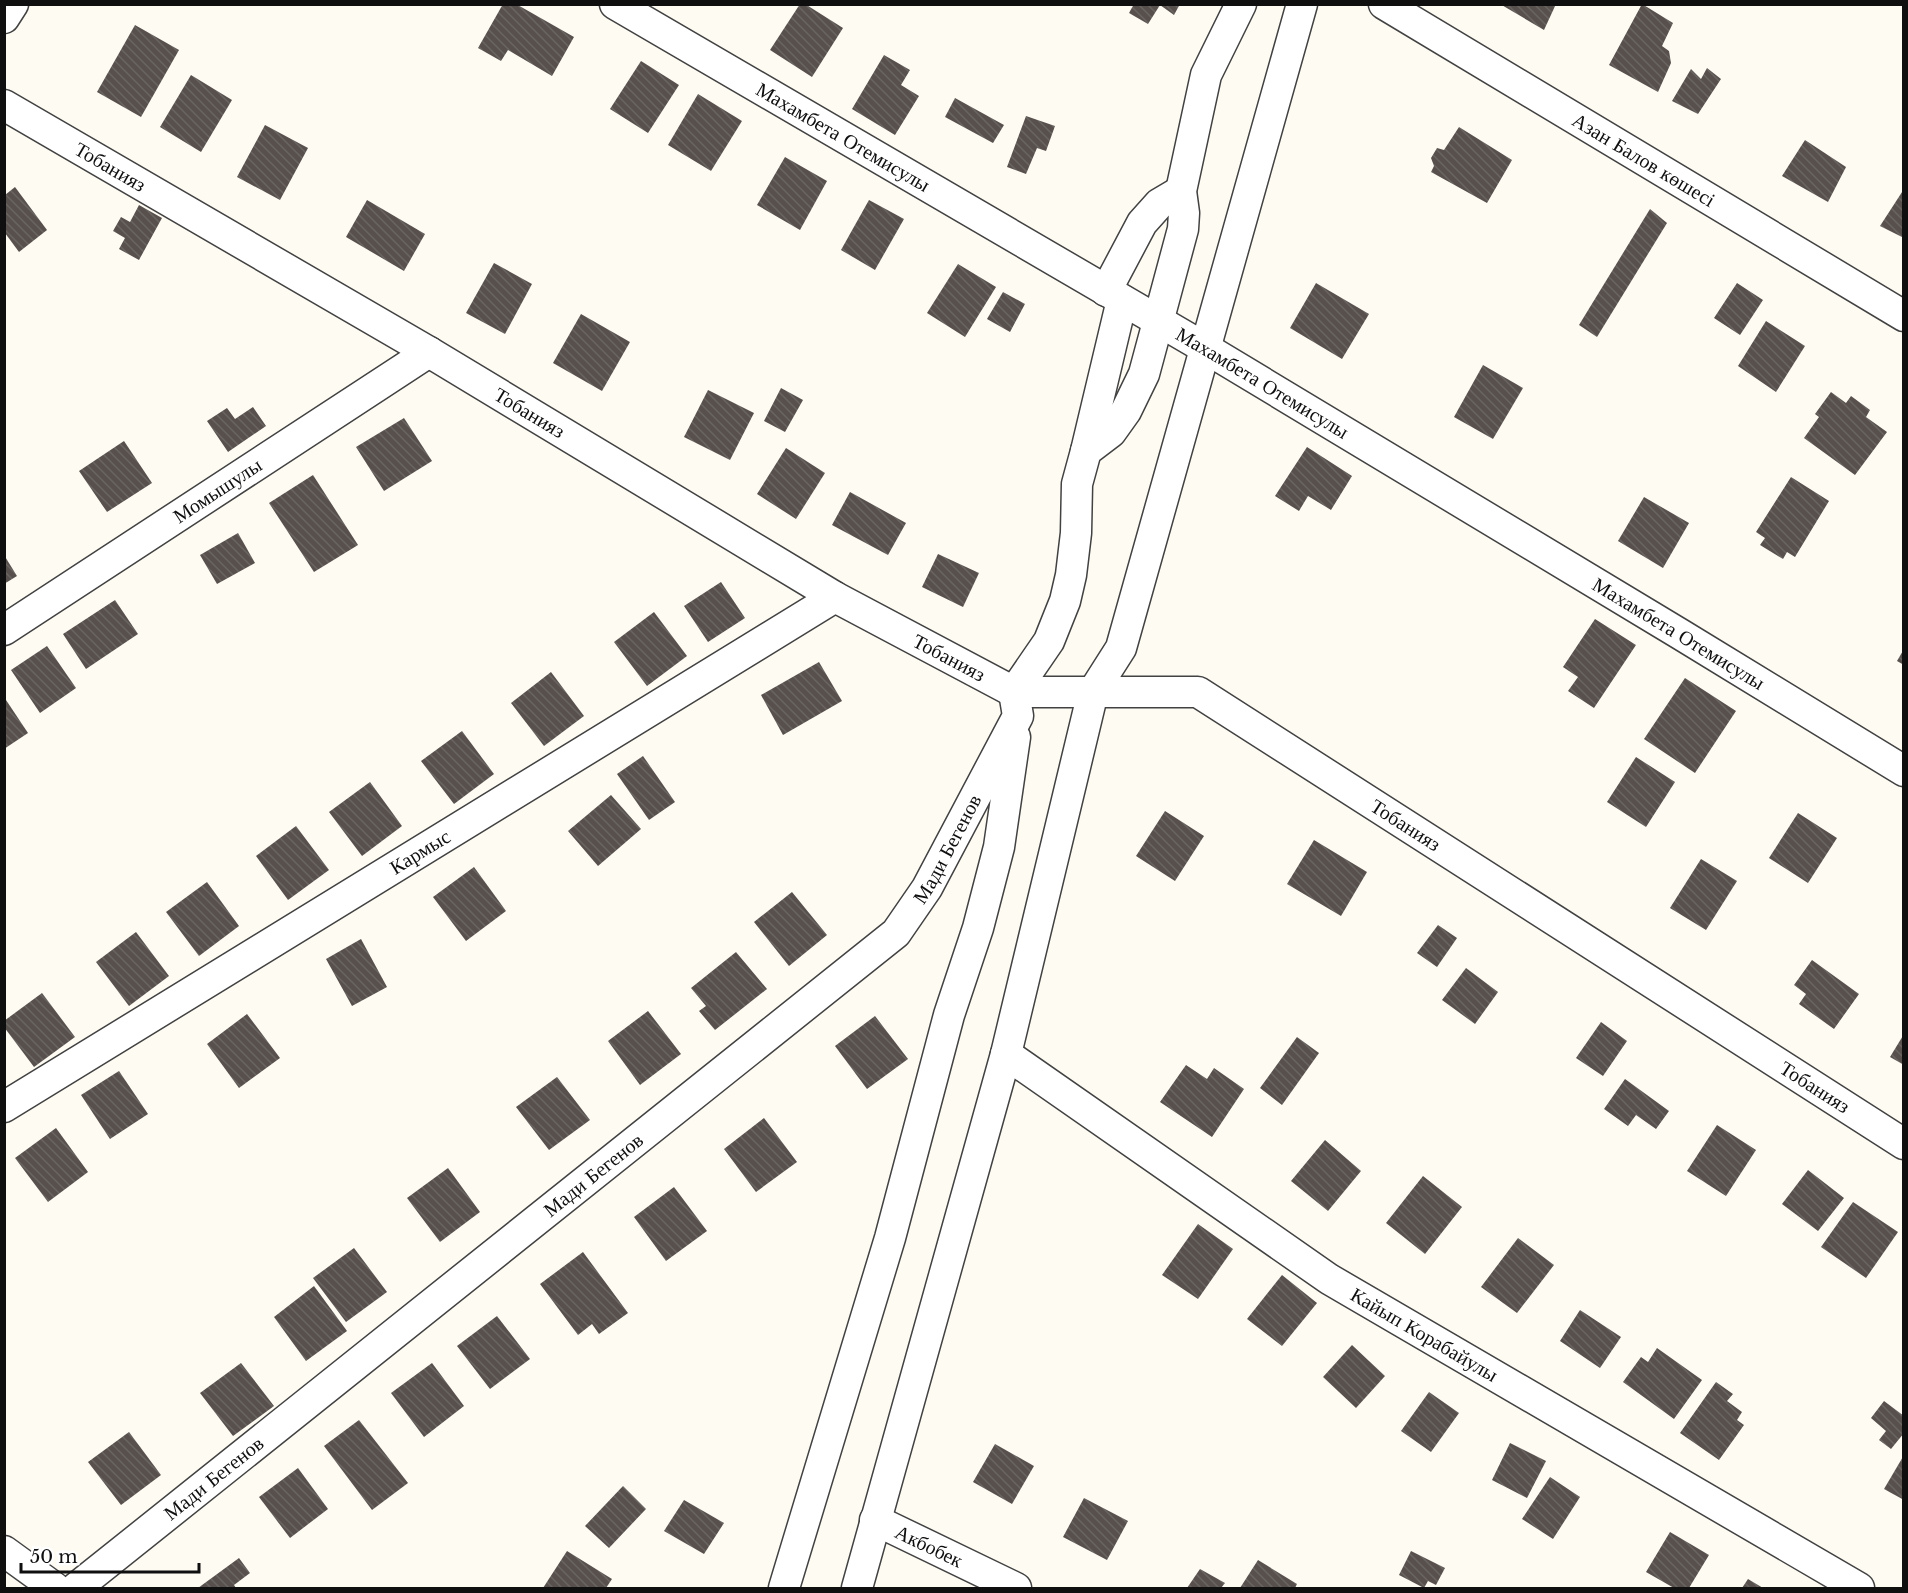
<svg xmlns="http://www.w3.org/2000/svg" width="1908" height="1593" viewBox="0 0 1908 1593" font-family="'Libre Baskerville',serif">
<style>
.building{fill:url(#building-back-hatch)}
.lines{fill:none;stroke-linecap:round;stroke-linejoin:round}
.minor-casing{stroke:#424242;stroke-width:33}
.minor{stroke:#fff;stroke-width:30}
.labels{text-anchor:middle;dominant-baseline:central;stroke-width:6;stroke-linejoin:round;paint-order:stroke}
.street-label{font-size:20px;fill:#0f0f0f;stroke:#fff}
</style>
<defs>
<pattern id="building-back-hatch" width="6" height="6" patternUnits="userSpaceOnUse" patternTransform="scale(1.5)"><rect width="6" height="6" fill="#57504d"/><path d="M-1 5l2 2M0 0l6 6M5-1l2 2" fill="none" stroke="#6a6562"/></pattern>
</defs>
<rect width="100%" height="100%" fill="#fefbf3"/>
<g class="building">
<path d="M503 4H516L574 37 552 76 508 50 501 61 478 48Z"/>
<path d="M800 4H805L843 28 812 77 770 50Z"/>
<path d="M1134 4H1180L1174 15 1160 5 1148 24 1129 13Z"/>
<path d="M1500 4H1556L1544 30Z"/>
<path d="M1642 4 1673 23 1662 46 1669 51 1671 63 1658 92 1609 65Z"/>
<path d="M135 25 179 50 141 117 97 92Z"/>
<path d="M884 55 910 70 901 85 919 96 895 135 852 109Z"/>
<path d="M641 61 679 85 648 133 610 109Z"/>
<path d="M1707 68 1721 79 1698 114 1672 101 1691 69 1701 79Z"/>
<path d="M191 75 232 100 201 152 160 127Z"/>
<path d="M698 94 742 121 711 171 668 145Z"/>
<path d="M955 98 1004 125 993 143 945 117Z"/>
<path d="M1026 116 1055 126 1046 151 1037 148 1026 174 1007 167Z"/>
<path d="M265 125 308 148 280 200 237 177Z"/>
<path d="M1459 127 1512 160 1487 203 1431 172 1434 166 1431 158 1437 148 1444 150Z"/>
<path d="M1805 140 1846 167 1828 202 1782 176Z"/>
<path d="M785 157 827 181 800 230 757 205Z"/>
<path d="M15 187 47 230 19 252 5 233V195Z"/>
<path d="M1904 189V238L1880 226Z"/>
<path d="M367 200 425 234 404 271 346 237Z"/>
<path d="M869 200 904 219 875 270 841 250Z"/>
<path d="M139 205 162 218 139 260 119 249 125 238 113 231 121 217 130 222Z"/>
<path d="M1650 209 1667 223 1597 337 1579 325Z"/>
<path d="M494 263 532 284 505 334 466 313Z"/>
<path d="M958 264 996 287 965 337 927 313Z"/>
<path d="M1316 283 1369 314 1342 359 1290 328Z"/>
<path d="M1737 283 1763 300 1740 335 1714 318Z"/>
<path d="M1003 292 1025 304 1010 332 987 319Z"/>
<path d="M581 314 630 342 602 391 553 363Z"/>
<path d="M1766 321 1805 346 1776 392 1738 366Z"/>
<path d="M1483 365 1523 388 1493 439 1454 417Z"/>
<path d="M781 388 803 400 785 432 764 421Z"/>
<path d="M708 390 754 413 730 460 684 437Z"/>
<path d="M1831 392 1846 403 1851 396 1870 410 1866 417 1887 432 1855 475 1804 438 1819 417 1815 414Z"/>
<path d="M253 407 266 426 228 452 207 421 227 408 235 419Z"/>
<path d="M404 418 432 461 384 491 356 447Z"/>
<path d="M124 441 152 483 107 512 79 471Z"/>
<path d="M1307 447 1352 476 1331 510 1308 496 1299 511 1275 496Z"/>
<path d="M786 448 825 473 796 519 757 494Z"/>
<path d="M313 475 358 545 314 572 269 503Z"/>
<path d="M1791 477 1829 501 1795 557 1787 552 1783 559 1760 545 1765 538 1756 532Z"/>
<path d="M850 492 906 523 888 555 832 525Z"/>
<path d="M1644 497 1689 523 1663 568 1618 541Z"/>
<path d="M238 533 255 563 217 584 200 555Z"/>
<path d="M938 554 979 573 963 607 922 587Z"/>
<path d="M4 555 17 576 4 584Z"/>
<path d="M721 582 745 618 708 642 684 606Z"/>
<path d="M115 600 138 634 86 669 63 634Z"/>
<path d="M654 612 687 656 647 686 614 642Z"/>
<path d="M1595 619 1636 645 1594 708 1568 691 1578 677 1563 667Z"/>
<path d="M47 646 76 688 40 713 11 670Z"/>
<path d="M1904 649V665L1897 661Z"/>
<path d="M819 662 842 701 783 735 761 695Z"/>
<path d="M551 672 584 716 544 746 511 703Z"/>
<path d="M1685 678 1736 711 1695 773 1644 739Z"/>
<path d="M4 697 28 733 4 749Z"/>
<path d="M462 731 494 774 454 804 421 761Z"/>
<path d="M643 756 675 802 649 820 617 774Z"/>
<path d="M1636 757 1675 782 1646 827 1607 802Z"/>
<path d="M370 782 402 826 362 856 329 812Z"/>
<path d="M611 795 641 829 598 866 568 831Z"/>
<path d="M1165 811 1204 836 1175 881 1136 856Z"/>
<path d="M1798 813 1837 838 1808 883 1769 858Z"/>
<path d="M296 826 329 870 288 900 256 856Z"/>
<path d="M1314 840 1367 872 1341 916 1287 884Z"/>
<path d="M1701 859 1737 881 1706 930 1670 908Z"/>
<path d="M474 867 506 911 466 941 433 897Z"/>
<path d="M207 882 239 926 199 956 166 912Z"/>
<path d="M792 892 827 935 789 966 754 922Z"/>
<path d="M1438 925 1457 938 1437 967 1417 953Z"/>
<path d="M136 932 169 976 129 1006 96 962Z"/>
<path d="M361 939 387 987 352 1006 326 959Z"/>
<path d="M736 952 767 989 715 1030 699 1011 706 1006 691 988Z"/>
<path d="M1812 960 1859 994 1834 1029 1799 1004 1806 994 1794 985Z"/>
<path d="M1466 968 1498 992 1475 1024 1442 1000Z"/>
<path d="M42 993 75 1037 34 1067 4 1027V1021Z"/>
<path d="M648 1011 681 1054 640 1085 608 1041Z"/>
<path d="M247 1014 280 1058 239 1088 207 1044Z"/>
<path d="M875 1016 908 1059 867 1089 835 1046Z"/>
<path d="M1601 1022 1627 1041 1603 1076 1576 1058Z"/>
<path d="M1904 1034V1065L1890 1057Z"/>
<path d="M1297 1037 1319 1053 1282 1105 1260 1088Z"/>
<path d="M1186 1065 1207 1079 1214 1068 1244 1089 1212 1137 1160 1102Z"/>
<path d="M119 1071 148 1114 110 1139 81 1095Z"/>
<path d="M557 1077 590 1120 549 1150 516 1107Z"/>
<path d="M1625 1079 1669 1111 1656 1129 1636 1115 1628 1126 1604 1109Z"/>
<path d="M764 1118 797 1162 756 1192 724 1149Z"/>
<path d="M1717 1125 1756 1150 1726 1196 1687 1171Z"/>
<path d="M56 1128 88 1172 48 1202 15 1158Z"/>
<path d="M1325 1140 1361 1171 1328 1211 1291 1181Z"/>
<path d="M448 1168 480 1212 440 1242 407 1198Z"/>
<path d="M1808 1170 1844 1198 1818 1231 1782 1204Z"/>
<path d="M1423 1176 1462 1207 1425 1254 1386 1223Z"/>
<path d="M674 1187 707 1231 666 1261 634 1217Z"/>
<path d="M1853 1202 1898 1232 1866 1278 1821 1247Z"/>
<path d="M1198 1224 1233 1249 1198 1299 1162 1275Z"/>
<path d="M1518 1238 1554 1265 1517 1313 1481 1287Z"/>
<path d="M354 1248 387 1292 346 1322 313 1278Z"/>
<path d="M583 1252 628 1313 599 1334 592 1324 578 1335 540 1284Z"/>
<path d="M1282 1275 1317 1303 1282 1346 1247 1319Z"/>
<path d="M314 1286 347 1331 306 1361 274 1317Z"/>
<path d="M1580 1310 1621 1337 1600 1368 1560 1341Z"/>
<path d="M497 1316 530 1359 490 1389 457 1346Z"/>
<path d="M1352 1345 1385 1376 1356 1408 1323 1377Z"/>
<path d="M1657 1348 1702 1380 1674 1419 1623 1382 1641 1357 1648 1362Z"/>
<path d="M241 1363 274 1406 233 1436 200 1393Z"/>
<path d="M432 1363 464 1406 424 1437 391 1393Z"/>
<path d="M1716 1382 1733 1394 1727 1401 1742 1412 1737 1420 1744 1425 1719 1460 1680 1433Z"/>
<path d="M1429 1392 1459 1413 1431 1452 1401 1431Z"/>
<path d="M1884 1401 1904 1416V1433L1891 1449 1879 1440 1886 1431 1871 1418Z"/>
<path d="M359 1420 408 1483 372 1510 324 1446Z"/>
<path d="M129 1432 161 1475 121 1505 88 1462Z"/>
<path d="M1510 1443 1546 1461 1527 1498 1492 1480Z"/>
<path d="M995 1444 1034 1466 1012 1504 973 1482Z"/>
<path d="M1904 1455V1500L1884 1489Z"/>
<path d="M298 1468 328 1509 290 1538 259 1497Z"/>
<path d="M1550 1477 1580 1497 1553 1539 1522 1519Z"/>
<path d="M623 1486 646 1509 609 1548 585 1526Z"/>
<path d="M1084 1498 1128 1521 1107 1560 1063 1537Z"/>
<path d="M684 1500 724 1523 704 1554 664 1531Z"/>
<path d="M1670 1532 1709 1555 1689 1588H1674L1646 1572Z"/>
<path d="M567 1551 612 1579 606 1588H543Z"/>
<path d="M1411 1551 1445 1568 1436 1585 1428 1581 1424 1588 1399 1575Z"/>
<path d="M239 1558 250 1573 234 1585 236 1588H198Z"/>
<path d="M1258 1560 1297 1584 1295 1588H1240Z"/>
<path d="M1200 1569 1225 1583 1221 1588H1187Z"/>
<path d="M1748 1579 1763 1588H1742Z"/>
</g>
<g class="lines">
<defs>
<g id="minor">
<path id="s1" d="M615 4 1205 348 1680 634 1904 771"/>
<path id="s2" d="M1384 4 1904 316"/>
<path d="M4 18 13 4"/>
<path id="s3" d="M4 105 429 352 835 597 1014 692H1198L1904 1144"/>
<path d="M1106 291 1142 223 1159 204 1181 191"/>
<path d="M1086 451 1122 300"/>
<path id="s4" d="M4 630 429 352"/>
<path id="s5" d="M1006 1054 1329 1279 1859 1588"/>
<path id="s6" d="M4 1107 835 597"/>
<path id="s7" d="M875 1520 1016 1588"/>
<path d="M4 1551 55 1588"/>
<path id="s8" d="M76 1588 896 933 927 888 1018 716 1014 692 1049 641 1065 601 1071 575 1076 533 1077 484 1086 451 1111 432 1126 411 1144 374 1183 229 1184 213 1181 191 1206 75 1241 4"/>
<path d="M784 1588 890 1238 949 1015 978 928 999 847 1015 737"/>
<path d="M857 1588 1006 1054 1093 692 1121 648 1302 4"/>
</g>
</defs>
<use href="#minor" class="minor-casing"/>
<use href="#minor" class="minor"/>
</g>
<g class="labels">
<g class="street-label">
<text stroke="none"><textPath href="#s1" startOffset="264">Махамбета Отемисулы</textPath></text>
<text stroke="none"><textPath href="#s2" startOffset="303">Азан Балов көшесі</textPath></text>
<text stroke="none"><textPath href="#s3" startOffset="123">Тобанияз</textPath></text>
<text stroke="none"><textPath href="#s1" startOffset="750">Махамбета Отемисулы</textPath></text>
<text stroke="none"><textPath href="#s3" startOffset="609">Тобанияз</textPath></text>
<text stroke="none"><textPath href="#s4" startOffset="255">Момышулы</textPath></text>
<text stroke="none"><textPath href="#s1" startOffset="1236">Махамбета Отемисулы</textPath></text>
<text stroke="none"><textPath href="#s3" startOffset="1095">Тобанияз</textPath></text>
<text stroke="none"><textPath href="#s3" startOffset="1599">Тобанияз</textPath></text>
<text stroke="none"><textPath href="#s8" startOffset="1148">Мади Бегенов</textPath></text>
<text stroke="none"><textPath href="#s6" startOffset="488">Кармыс</textPath></text>
<text stroke="none"><textPath href="#s3" startOffset="2085">Тобанияз</textPath></text>
<text stroke="none"><textPath href="#s8" startOffset="662">Мади Бегенов</textPath></text>
<text stroke="none"><textPath href="#s5" startOffset="504">Кайып Корабайулы</textPath></text>
<text stroke="none"><textPath href="#s8" startOffset="176">Мади Бегенов</textPath></text>
<text stroke="none"><textPath href="#s7" startOffset="60">Акбобек</textPath></text>
</g>
</g>
<rect width="1908" height="1593" fill="none" stroke="#0f0f0f" stroke-width="12"/>
<path d="M21 1563v9h178v-9" fill="none" stroke="#0f0f0f" stroke-width="3"/>
<text x="30" y="1563" font-size="18" fill="#0f0f0f" stroke="#ffffff" stroke-width="4.5" paint-order="stroke">50 m</text>
</svg>
